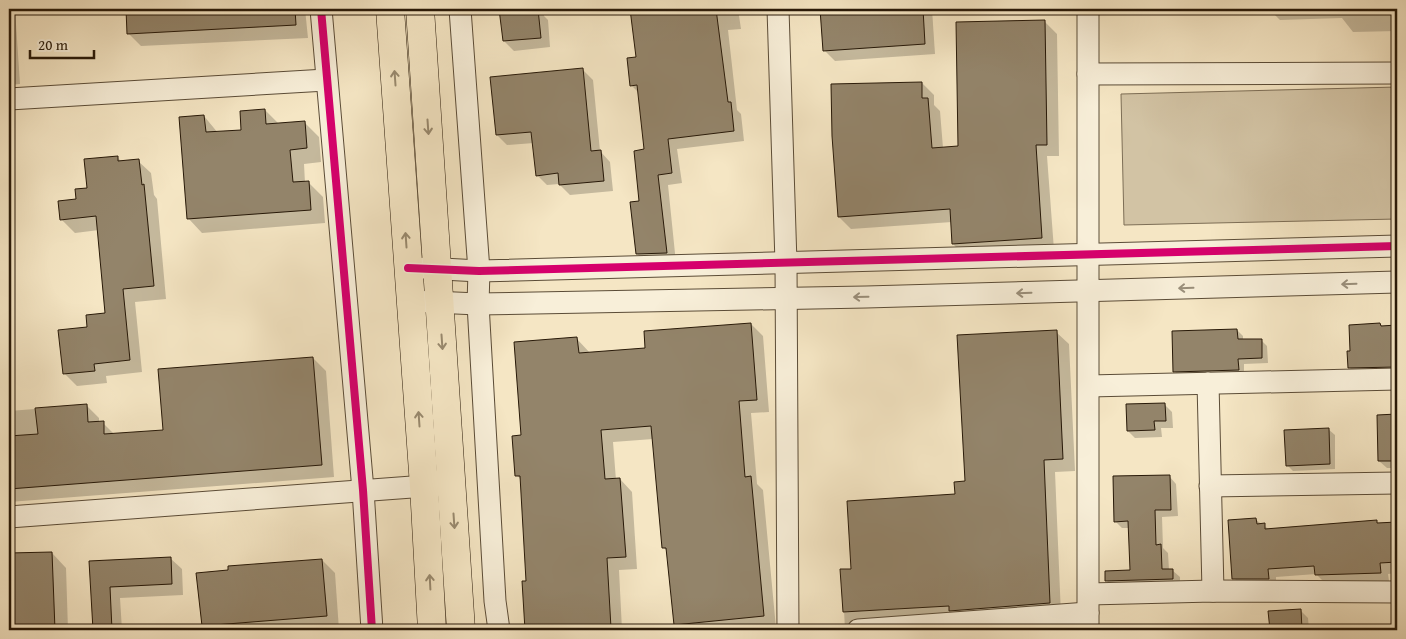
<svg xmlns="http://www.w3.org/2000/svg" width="1406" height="639" viewBox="0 0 1406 639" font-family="'Gentium Book Plus',serif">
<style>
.park{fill:#d2c3a4;stroke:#7d6e56}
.shadow{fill:#0003}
.building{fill:#93846a;stroke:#281908}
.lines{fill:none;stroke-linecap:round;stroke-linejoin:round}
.street-casing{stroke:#5b4c37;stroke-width:23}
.primary-casing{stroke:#281908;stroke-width:29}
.street{stroke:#f8efd9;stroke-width:21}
.primary{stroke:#f5e6c4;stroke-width:28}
.cycleway-casing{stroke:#f8efd9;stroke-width:11}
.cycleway{stroke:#d6006c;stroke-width:8}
.oneway{stroke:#998a6f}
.oneway2{stroke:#9a8f7b}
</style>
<rect width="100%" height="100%" fill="#f5e6c4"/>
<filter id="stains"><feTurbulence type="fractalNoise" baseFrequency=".004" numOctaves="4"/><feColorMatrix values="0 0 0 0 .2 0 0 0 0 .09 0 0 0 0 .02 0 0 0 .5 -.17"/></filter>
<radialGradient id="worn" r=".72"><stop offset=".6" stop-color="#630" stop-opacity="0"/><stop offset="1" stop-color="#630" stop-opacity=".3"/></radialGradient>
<path class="park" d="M1397 87V219L1124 225 1121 94Z"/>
<g class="shadow">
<path d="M9 9H15L20 84 9 85Z"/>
<path d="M127 9H305L308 38 141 46 128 33Z"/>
<path d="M501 9H543L544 16 548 20 550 47 514 51 504 41Z"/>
<path d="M632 9H738L741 29 728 30 737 110 741 114 744 141 677 149 682 183 668 185 676 263 648 264 637 254 646 150 639 93 631 85 637 58Z"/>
<path d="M822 9H932L935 54 835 61 824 50Z"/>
<path d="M1269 9H1397V31L1353 32 1342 18 1280 20Z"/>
<path d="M1045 22 1057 34 1059 156H1047L1054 250 965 256 953 244 952 222 851 229 839 217 922 83 934 95V105L940 111 943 148H960Z"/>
<path d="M583 70 593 80 600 151 610 162 613 191 570 195 559 184 547 185 537 175 534 143 507 145 497 135Z"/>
<path d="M265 110 279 124 304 122 319 137 321 162 304 164 305 183H309L323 197 325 223 202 233 188 218 204 116 218 133 243 131Z"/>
<path d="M117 157 122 162 138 161 151 173 154 195 157 199 166 299 135 302 142 372 106 376 107 383 77 386 64 373 88 329 107 314 99 230 75 233 62 220Z"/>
<path d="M751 324 763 336 769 412 751 413 757 484 763 490 776 628 676 630 668 552 663 547 653 439 613 442 616 480 620 479 632 492 637 569 619 570 622 630H527L523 582H527L521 480 517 475 522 436 577 339 590 353 647 349Z"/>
<path d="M1380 324 1383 327 1397 326V373L1356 374 1349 367 1351 352Z"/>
<path d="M1237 330 1243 336V341L1261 340 1267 346 1268 363 1244 364V376L1181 377 1174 371Z"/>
<path d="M1056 332 1069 344 1075 471 1055 472 1061 615 845 630 842 570H853L956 495Z"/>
<path d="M9 338 13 391 9 392Z"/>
<path d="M313 358 326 371 334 477 9 502V411L86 405 99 418V423H103L115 435 164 431Z"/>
<path d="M1165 405 1172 412 1173 428H1161L1162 437 1135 438 1128 431Z"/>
<path d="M1397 415V468H1387L1379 461 1378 416Z"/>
<path d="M1328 429 1335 435V469L1293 471 1287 465Z"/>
<path d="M1169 476 1176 484 1178 516 1162 517 1163 548 1168 553 1169 570H1172L1180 577V586L1114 588 1107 581 1131 571 1129 528H1122L1115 521Z"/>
<path d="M1256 520 1270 530 1376 521 1379 524 1397 523V573L1388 574 1389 581 1324 582 1316 574 1276 577V587L1242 586 1234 578Z"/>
<path d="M52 553 66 568 68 630H9V555Z"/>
<path d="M170 558 182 569 183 595 120 598 122 630H94L91 562Z"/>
<path d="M322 560 335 573 339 630H203L197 575Z"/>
<path d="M1300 610 1308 618 1309 630H1253L1252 626 1271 625Z"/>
</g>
<g class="building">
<path d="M126 9H295L296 25 127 34Z"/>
<path d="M499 9H538L541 38 503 41Z"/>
<path d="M630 9H716L728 102H731L734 131 668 139 672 173 658 175 667 253 636 254 630 202 639 201 634 151 644 149 637 85 630 86 627 58 636 57Z"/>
<path d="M820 9H923L925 44 823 51Z"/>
<path d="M1045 20 1047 145H1036L1042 238 952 244 950 209 838 217 832 136 831 84 922 82V98H928L932 148 958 146 956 22Z"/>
<path d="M583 68 591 151 601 150 604 181 559 185 558 173 536 176 531 132 496 135 490 77Z"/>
<path d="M265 109 266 124 305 121 307 148 290 150 293 182 309 181 311 210 187 219 179 117 204 115 206 132 241 130 240 111Z"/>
<path d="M118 156V161L139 159 142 185 144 184 154 286 123 289 130 360 94 364 95 371 63 374 58 330 87 327 86 315 105 313 96 216 60 220 58 201 76 199 75 189 87 188 84 159Z"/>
<path d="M751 323 757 400 739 401 745 477 751 476 764 616 674 625 666 548H662L651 426 601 430 605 479 620 478 626 557 607 558 611 628 525 630 522 581H526L520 476H515L512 436 521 435 514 342 577 337 579 353 645 348 644 331Z"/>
<path d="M1380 323 1381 326 1397 325V367L1348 368 1347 351H1350L1349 325Z"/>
<path d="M1237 329 1238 339H1262V358L1238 359 1239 370 1173 372 1172 331Z"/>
<path d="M1057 330 1063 459 1044 460 1050 603 949 611V606L843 612 840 569H851L847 501 955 494 954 482 965 481 957 335Z"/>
<path d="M313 357 322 465 9 489V436L38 434 35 408 87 404 88 422 104 421V434L163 430 158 369Z"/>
<path d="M1165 403 1166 421H1154L1155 430 1127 431 1126 404Z"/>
<path d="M1397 414V461H1378L1377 415Z"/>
<path d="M1329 428 1330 464 1286 466 1284 430Z"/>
<path d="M1170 475 1171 510H1155L1156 545 1161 544 1162 569H1173V579L1105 581V571L1130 570 1128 521 1114 522 1113 476Z"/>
<path d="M1256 518 1257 524 1265 523V529L1377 520V523L1397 522V562L1380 563 1381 573 1315 575 1314 566 1268 569 1269 579H1232L1228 520Z"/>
<path d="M52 552 55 630H9V553Z"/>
<path d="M171 557 172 584 110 587 112 630H93L89 561Z"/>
<path d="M322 559 327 616 202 626 196 573 228 570V566Z"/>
<path d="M1301 609 1302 630H1270L1268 611Z"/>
</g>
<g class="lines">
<defs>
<g id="street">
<path d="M321 9 363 490 372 630"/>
<path d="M460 9 479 271 478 304 495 601 499 630"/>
<path d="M778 9 786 263 788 630"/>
<path d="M1088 9V630"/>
<path d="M1088 74 1397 73"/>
<path d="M9 99 326 80"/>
<path d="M424 268 479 271 1397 246"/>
<path d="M411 301 478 304 866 297 1397 282"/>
<path d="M1208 383 1213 591"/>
<path d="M1089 386 1397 379"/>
<path d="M1210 486 1397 483"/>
<path d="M9 517 439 485"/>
<path d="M1089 594 1213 591 1397 592"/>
<path d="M858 630 1088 613"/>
</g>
<g id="primary">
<path d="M390 9 424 486 432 630"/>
<path d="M420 9 461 630"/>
</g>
</defs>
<use href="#street" class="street-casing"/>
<use href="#primary" class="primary-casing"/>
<use href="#street" class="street"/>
<use href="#primary" class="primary"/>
<defs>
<g id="cycleway">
<path d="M321 9 363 490 372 630"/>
<path d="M408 268 479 271 1397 246"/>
</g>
</defs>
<use href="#cycleway" class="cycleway-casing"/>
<use href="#cycleway" class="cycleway"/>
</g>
<defs><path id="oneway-shaft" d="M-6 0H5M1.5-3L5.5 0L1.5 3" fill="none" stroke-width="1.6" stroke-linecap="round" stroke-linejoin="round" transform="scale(1.25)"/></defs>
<g class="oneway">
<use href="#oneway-shaft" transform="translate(395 78) rotate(-94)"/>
<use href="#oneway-shaft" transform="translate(428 127) rotate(86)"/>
<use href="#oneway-shaft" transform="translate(406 240) rotate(-94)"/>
<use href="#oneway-shaft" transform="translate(442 342) rotate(86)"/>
<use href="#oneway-shaft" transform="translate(419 419) rotate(-94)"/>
<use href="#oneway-shaft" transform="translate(454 521) rotate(86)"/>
<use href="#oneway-shaft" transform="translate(430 582) rotate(-93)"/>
</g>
<g class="oneway2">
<use href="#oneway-shaft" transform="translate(1349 284) rotate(178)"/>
<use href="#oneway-shaft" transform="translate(1186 288) rotate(178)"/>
<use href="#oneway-shaft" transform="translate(1024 293) rotate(178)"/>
<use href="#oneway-shaft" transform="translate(861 297) rotate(179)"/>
</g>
<rect width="1406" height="639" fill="none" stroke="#f5e6c4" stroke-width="30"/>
<rect x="10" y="10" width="1386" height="619" fill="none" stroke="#281908" stroke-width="2.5"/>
<rect x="15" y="15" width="1376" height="609" fill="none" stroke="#281908"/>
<path d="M30 50v8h64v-8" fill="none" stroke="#281908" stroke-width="2.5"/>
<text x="38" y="50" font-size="15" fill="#281908" stroke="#f8efd9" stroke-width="4" paint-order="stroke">20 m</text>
<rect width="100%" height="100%" filter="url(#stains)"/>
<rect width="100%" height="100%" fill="url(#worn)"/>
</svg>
